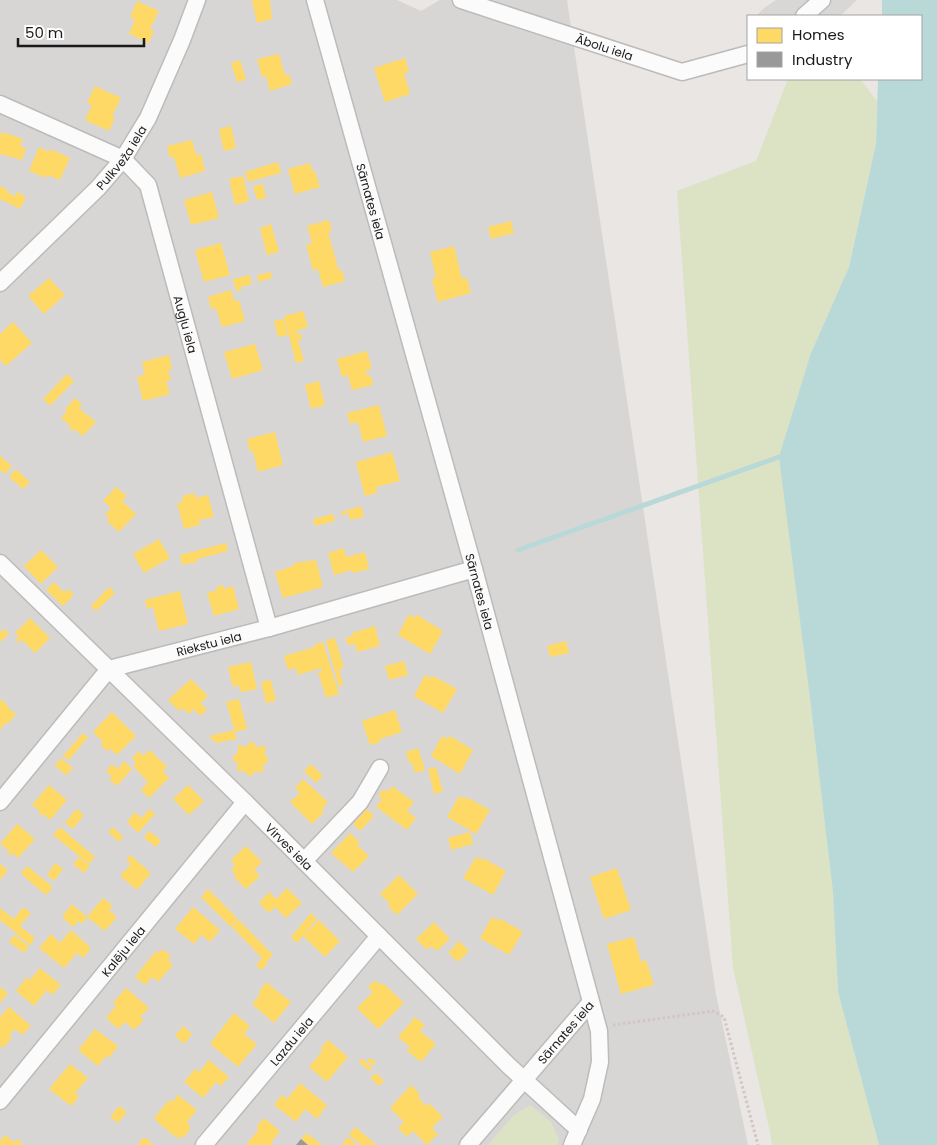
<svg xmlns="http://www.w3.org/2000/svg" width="937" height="1145" viewBox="0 0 937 1145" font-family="Poppins,sans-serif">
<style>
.residential{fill:#d8d6d5}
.grass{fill:#dbe3c4}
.parking{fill:#d9d7d6}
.water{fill:#b9d9d8}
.homes{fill:#ffd966}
.industry{fill:#999}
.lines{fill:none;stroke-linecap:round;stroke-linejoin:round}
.stream{stroke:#b9d9d8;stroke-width:5}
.street-casing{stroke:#bcbbb9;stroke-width:19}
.path{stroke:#d3c5c7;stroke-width:3;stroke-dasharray:2.5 2.5;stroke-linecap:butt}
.street{stroke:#fcfbfb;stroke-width:16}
.labels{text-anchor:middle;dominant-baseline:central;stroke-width:5;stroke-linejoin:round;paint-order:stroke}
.street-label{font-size:12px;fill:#1a1a1a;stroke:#fff}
</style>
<rect width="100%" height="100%" fill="#e9e6e3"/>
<path class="residential" d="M0 0H397L421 11 440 0H567L716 994 748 1145H0Z"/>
<g class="grass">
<path d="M788 79H860L877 101 876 144 849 267 811 353 809 690 833 892 838 992 879 1145H772L770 1132 733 968 677 191 756 161Z"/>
<path d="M530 1105 551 1122 559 1139 558 1145H488L514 1115Z"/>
</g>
<path class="parking" d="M776 0H857L840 16H756L764 8Z"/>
<path class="water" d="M882 0H937V1145H879L838 992 833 892 809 690 779 457 811 353 849 267 876 144 878 79H921V16H882Z"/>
<g class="homes">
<path d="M252 0H270L272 19 257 23Z"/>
<path d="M137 1 159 11 150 29 154 31 149 43 129 34 135 19 130 17Z"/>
<path d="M279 54 285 75 289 74 292 84 270 91 266 76 262 77 257 59Z"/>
<path d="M405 58 409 72 404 73 410 94 385 102 374 68Z"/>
<path d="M240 60 246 80 237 82 231 63Z"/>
<path d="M95 86 121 98 112 117 115 118 109 131 85 120 92 105 87 103Z"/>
<path d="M231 126 236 148 224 151 219 129Z"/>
<path d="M2 132 23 139 20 146 26 148 22 160 0 154V137Z"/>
<path d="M192 140 196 155 201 154 205 171 180 178 174 157 170 158 167 146Z"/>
<path d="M39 147 49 152 50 149 70 158 60 180 47 175 46 178 29 171Z"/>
<path d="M278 162 281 173 248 182 245 172Z"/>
<path d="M310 163 313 172 315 171 320 187 295 194 288 169Z"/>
<path d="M243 176 249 201 235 205 229 179Z"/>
<path d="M263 184 266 198 257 200 253 186Z"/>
<path d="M0 186 8 190 7 192 15 196 17 192 26 197 20 209 0 199Z"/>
<path d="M212 192 219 218 191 225 184 200Z"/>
<path d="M329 220 332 231 328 232 339 271 342 270 345 281 323 287 318 269 313 270 306 245 312 243 307 226Z"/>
<path d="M511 221 514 233 491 239 488 227Z"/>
<path d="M271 224 279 252 267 255 260 228Z"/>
<path d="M221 243 230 275 204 282 195 250Z"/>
<path d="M454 246 462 279 467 278 471 293 438 302 432 279 436 277 430 252Z"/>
<path d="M271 272 272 278 259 282 257 275Z"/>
<path d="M250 275 252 284 241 287V290L236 291 233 279Z"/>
<path d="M49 278 65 295 44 314 28 296Z"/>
<path d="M231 290 235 302 239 300 245 321 222 327 216 308 211 309 208 297Z"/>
<path d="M303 311 308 327 296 331 297 334 301 333 302 339 298 340 304 361 296 363 284 316Z"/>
<path d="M284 319 288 335 278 337 274 321Z"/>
<path d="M13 322 32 343 6 366 0 360V334Z"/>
<path d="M255 344 263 370 232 379 224 352Z"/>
<path d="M367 351 372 369 366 370 367 376 371 375 373 385 352 390 348 375 342 377 337 359Z"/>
<path d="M169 355 172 369 168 370 171 380 166 381 170 394 143 401 137 377 145 374 142 362Z"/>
<path d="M67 374 74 381 50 406 43 399Z"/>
<path d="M319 381 325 405 311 409 305 385Z"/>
<path d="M75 398 82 404 79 408 96 422 83 436 74 429 72 431 69 428 71 426 61 418 67 411 65 409Z"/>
<path d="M379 405 387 436 363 442 358 422 350 424 347 413Z"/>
<path d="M275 432 283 465 258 472 253 451 250 452 247 439Z"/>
<path d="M392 452 400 481 376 487 377 493 365 496 356 462Z"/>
<path d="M0 456 12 466 5 474 0 470Z"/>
<path d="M16 469 30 482 23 489 9 477Z"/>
<path d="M116 487 127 496 122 501 136 514 119 532 107 521 109 518 105 514 111 508 103 501Z"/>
<path d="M194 493 196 498 208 495 214 517 199 520 200 525 184 529 177 503 183 502 182 496Z"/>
<path d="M361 506 364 517 350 520 348 513 342 515 341 512Z"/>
<path d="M333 514 335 521 315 526 313 519Z"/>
<path d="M159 539 170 558 144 573 133 554Z"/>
<path d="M226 543 228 551 197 559V562L182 565 180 555Z"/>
<path d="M344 548 346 557 365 552 369 569 353 573 352 570 334 575 328 553Z"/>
<path d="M41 550 58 567 41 584 24 566Z"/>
<path d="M316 560 323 587 283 598 275 572 293 566 294 563Z"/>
<path d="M54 582 64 592 68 589 74 595 63 606 46 590Z"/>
<path d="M223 585 224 589 233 586 239 609 214 616 207 593 217 590 216 587Z"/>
<path d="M109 587 115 593 96 611 91 606Z"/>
<path d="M180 591 188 624 159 631 153 607 147 609 145 600Z"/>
<path d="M409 614 415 618 417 615 443 631 430 654 398 635Z"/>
<path d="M30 618 50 638 35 653 22 640 19 643 16 639 19 637 15 633Z"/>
<path d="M375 626 380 646 357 652 355 644 348 645 345 638 353 636 352 633Z"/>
<path d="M4 629 9 634 0 642V632Z"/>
<path d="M335 638 344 668 339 669 343 685 339 687 326 640Z"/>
<path d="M566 641 569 653 550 657 547 646Z"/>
<path d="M323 642 339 694 326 698 318 672 322 671 321 668 298 675 296 668 288 670 284 656 315 647V644Z"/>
<path d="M404 661 408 675 389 680 385 666Z"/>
<path d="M251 662 257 689 241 692 239 685 233 687 228 667Z"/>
<path d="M425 675 431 678 433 676 457 689 443 713 414 696Z"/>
<path d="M191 679 208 696 201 703 207 710 200 716 194 709 189 714 182 708 179 711 168 700Z"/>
<path d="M271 680 276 701 266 703 261 682Z"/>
<path d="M0 699 8 705 7 707 16 714 8 724 6 722 0 730Z"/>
<path d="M239 699 247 729 235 732 226 702Z"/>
<path d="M395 710 402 732 380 739 381 742 370 745 362 721Z"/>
<path d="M112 712 136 736 117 755 110 749 107 751 101 745 103 742 93 732Z"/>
<path d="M234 730 237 739 216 743 209 736Z"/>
<path d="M83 733 88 737 69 760 63 756Z"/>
<path d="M442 736 448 739 450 736 473 750 460 774 431 756Z"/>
<path d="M252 741 257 747 266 746 265 755 269 760 263 766V773L256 771 250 777 244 771H237L238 765 232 758 238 752V745L245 747Z"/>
<path d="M418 748 425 770 415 773 412 763H409L406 752Z"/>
<path d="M150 750 167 767 163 771 169 778 149 798 141 790 148 782 133 766 136 763 132 758 139 751 143 756Z"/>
<path d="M61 758 73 768 66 775 55 766Z"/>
<path d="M124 761 132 769 117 786 109 779 112 776 106 771 112 764 118 769Z"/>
<path d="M311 764 323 776 316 783 304 771Z"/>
<path d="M436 767 443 791 434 794 428 769Z"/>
<path d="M303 779 328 802 322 809 324 812 312 824 290 802 300 793 295 788Z"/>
<path d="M49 785 67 800 50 820 43 814 42 816 39 813 40 811 32 805Z"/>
<path d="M188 785 204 801 189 815 173 799Z"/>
<path d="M392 786 414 802 407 811 416 818 407 830 376 807 382 799 378 796 384 789 388 792Z"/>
<path d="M459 796 465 799 466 797 490 810 476 834 447 817Z"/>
<path d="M76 809 84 815 73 829 65 823Z"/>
<path d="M150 809 155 814 138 833 127 822 135 812 141 818Z"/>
<path d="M367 809 374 816 360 831 353 824Z"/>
<path d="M17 824 35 839 18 858 12 853 10 855 7 852 9 850 0 844Z"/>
<path d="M60 827 95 857 89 864 53 835Z"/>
<path d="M113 827 123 837 119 842 108 832Z"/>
<path d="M149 831 161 840 156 847 144 838Z"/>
<path d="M470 832 473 844 451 850 448 838Z"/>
<path d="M350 833 360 842 357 845 369 856 353 872 331 853Z"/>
<path d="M246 846 262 862 254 870 260 876 246 889 235 878 234 872 231 869 235 865 231 860Z"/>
<path d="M130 855 151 873 137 890 120 876 131 864 126 860Z"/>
<path d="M79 857 90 866 84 873 73 864Z"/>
<path d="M476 857 481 860 483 858 506 871 493 895 463 878Z"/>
<path d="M55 863 63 869 54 881 47 875Z"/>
<path d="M0 864 8 870 0 880Z"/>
<path d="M27 866 53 887 46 895 21 874Z"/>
<path d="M617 868 631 910 604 919 590 877Z"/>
<path d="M399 875 418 894 397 915 388 906 390 904 380 894Z"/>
<path d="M287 888 302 903 286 918 275 907 269 913 259 903 269 892 276 899Z"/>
<path d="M208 889 238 919 231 927 201 897Z"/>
<path d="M103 898 113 906 109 910 117 917 105 931 87 917Z"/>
<path d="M72 904 87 917 82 924 78 921 73 927 62 917Z"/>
<path d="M23 907 31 913 20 926 35 938 30 945 15 933 19 928 15 932 0 920V908L14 919Z"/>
<path d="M193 907 220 930 210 942 201 935 194 944 175 929Z"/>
<path d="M311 913 317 919 297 943 291 937Z"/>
<path d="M492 917 498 921 499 918 523 932 509 955 480 938Z"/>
<path d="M239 920 273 955 266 962 268 964 261 970 256 965 262 958 232 927Z"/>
<path d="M319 920 340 941 325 957 303 936Z"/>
<path d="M434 922 450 939 437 951 431 946 427 950 416 939Z"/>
<path d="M71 930 91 948 83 958 77 953 64 968 39 948 51 934 60 943Z"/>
<path d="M14 935 29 946 24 953 9 942Z"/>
<path d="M634 937 641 962 646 960 654 985 621 994 607 944Z"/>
<path d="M459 941 469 951 458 962 448 953Z"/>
<path d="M162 949 171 956 168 960 173 965 158 982 152 977 145 985 135 977 156 951 159 953Z"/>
<path d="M40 968 61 985 52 995 47 990 34 1006 16 991 27 977 30 980Z"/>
<path d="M375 980 380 985 383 983 404 1003 378 1029 357 1008 373 992 368 987Z"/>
<path d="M266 982 291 1002 274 1023 252 1004 260 995 258 993Z"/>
<path d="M0 987 8 993 0 1003Z"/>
<path d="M126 988 149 1008 140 1017 144 1020 134 1030 125 1022 118 1029 106 1018 116 1006 113 1003Z"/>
<path d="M9 1007 31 1026 22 1035 15 1029 9 1036 12 1038 3 1048 0 1045V1017Z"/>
<path d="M234 1013 250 1026 244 1034 257 1044 238 1067 210 1044Z"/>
<path d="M415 1017 425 1025 420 1031 436 1044 421 1062 407 1051 410 1047 398 1037Z"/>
<path d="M183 1026 192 1034 184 1044 175 1036Z"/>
<path d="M95 1029 118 1046 109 1058 106 1056 98 1066 78 1050Z"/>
<path d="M328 1040 348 1057 327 1082 309 1067 323 1050 320 1049Z"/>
<path d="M362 1058 372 1068 369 1071 359 1062Z"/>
<path d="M370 1058 376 1062 373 1066 367 1061Z"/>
<path d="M209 1060 229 1077 221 1086 216 1082 203 1098 184 1082 195 1069 199 1072Z"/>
<path d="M70 1064 88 1078 75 1093 79 1097 71 1106 49 1089Z"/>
<path d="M376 1073 384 1081 379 1086 370 1078Z"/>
<path d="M300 1083 327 1105 317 1119 305 1109 296 1122 274 1105 282 1095 287 1099Z"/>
<path d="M411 1085 420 1094 418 1097 426 1106 429 1103 443 1117 432 1128 438 1134 427 1145 413 1131 407 1137 398 1128 404 1122 390 1108Z"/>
<path d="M178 1095 197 1110 187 1122 190 1126 189 1131 183 1138 180 1136 178 1139 156 1121 157 1120 154 1118 169 1100 172 1102Z"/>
<path d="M119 1106 127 1112 118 1123 110 1117Z"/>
<path d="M264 1118 280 1131 271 1143 273 1145H246L259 1129 256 1127Z"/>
<path d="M355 1127 372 1141 377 1145H361L349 1135Z"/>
<path d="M307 1133 322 1145H308L301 1139Z"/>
<path d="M5 1135 14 1142 17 1139 24 1145H0V1141Z"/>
<path d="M144 1137 154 1145H137Z"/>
<path d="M348 1137 357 1145H341Z"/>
</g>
<path class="industry" d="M301 1139 308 1145H296Z"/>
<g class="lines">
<path class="stream" d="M518 550 779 457H784"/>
<defs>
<g id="street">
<path id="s1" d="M315 0 474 569 599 1031 600 1062 592 1099 572 1145"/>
<path id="s2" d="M461 0 682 72 748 54"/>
<path d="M804 16 822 0"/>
<path id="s3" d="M0 104 123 159 148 185 269 628"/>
<path id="s4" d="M0 283 98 188 123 159 148 118 182 40 197 0"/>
<path id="s5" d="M0 563 245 802 509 1066 579 1130"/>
<path id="s6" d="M0 802 109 669 269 628 474 569"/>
<path d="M304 861 360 802 380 768"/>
<path id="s7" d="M0 1101 245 802"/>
<path id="s8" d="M204 1145 379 936"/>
<path id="s9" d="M468 1145 591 1002"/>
</g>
</defs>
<use href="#street" class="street-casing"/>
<path class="path" d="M613 1025 713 1011 724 1017 758 1145"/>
<use href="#street" class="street"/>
</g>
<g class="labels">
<g class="street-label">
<text stroke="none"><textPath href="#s2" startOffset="151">Ābolu iela</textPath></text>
<text stroke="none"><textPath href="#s4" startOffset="175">Pulkveža iela</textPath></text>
<text stroke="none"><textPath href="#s1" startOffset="209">Sārnates iela</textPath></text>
<text stroke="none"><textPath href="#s3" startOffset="315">Augļu iela</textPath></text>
<text stroke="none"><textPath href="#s1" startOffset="614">Sārnates iela</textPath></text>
<text stroke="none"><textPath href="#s6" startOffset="275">Riekstu iela</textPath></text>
<text stroke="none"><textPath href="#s5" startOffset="405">Virves iela</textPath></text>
<text stroke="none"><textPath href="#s7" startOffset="194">Kalēju iela</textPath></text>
<text stroke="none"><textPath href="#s9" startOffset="149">Sārnates iela</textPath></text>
<text stroke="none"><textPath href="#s8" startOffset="136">Lazdu iela</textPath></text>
</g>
</g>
<rect x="747" y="15" width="175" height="65" fill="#ffffff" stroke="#a3a3a3"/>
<rect x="757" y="28" width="25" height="15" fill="#ffd966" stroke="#a3a3a3"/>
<text x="792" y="40" font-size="15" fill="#1a1a1a">Homes</text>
<rect x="757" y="52" width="25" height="15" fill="#999999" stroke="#a3a3a3"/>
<text x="792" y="65" font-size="15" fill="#1a1a1a">Industry</text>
<path d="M18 38v8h126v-8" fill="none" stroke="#1a1a1a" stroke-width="2.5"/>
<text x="25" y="38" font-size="15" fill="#1a1a1a" stroke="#ffffff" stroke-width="4" paint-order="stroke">50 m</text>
</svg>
